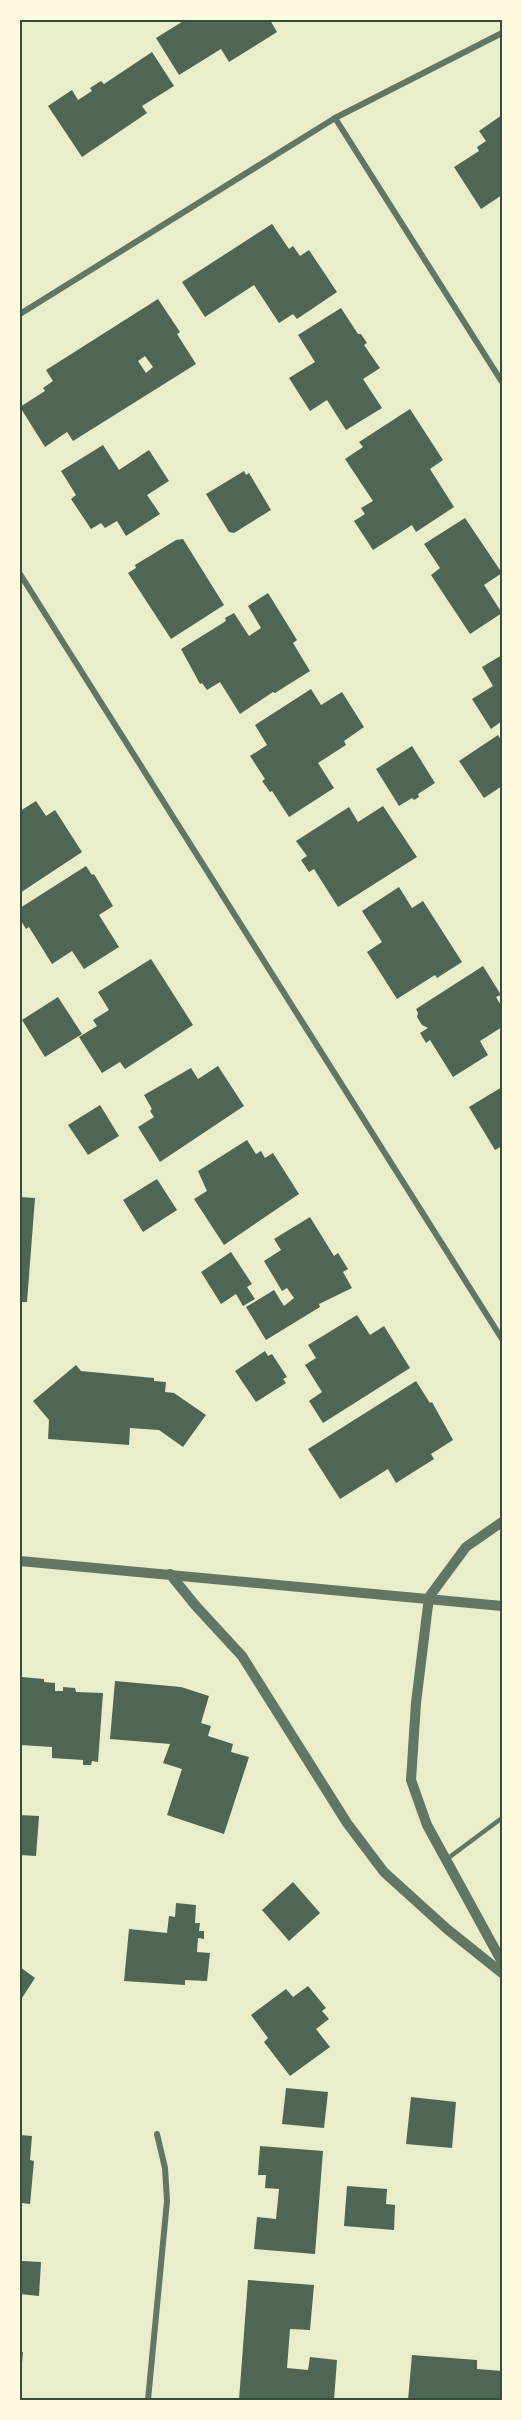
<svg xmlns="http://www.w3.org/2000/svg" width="522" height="2420" viewBox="0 0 522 2420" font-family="'Archivo Narrow',sans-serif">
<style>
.building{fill:#4f6655;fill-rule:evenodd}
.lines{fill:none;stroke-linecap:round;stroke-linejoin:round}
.service{stroke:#617663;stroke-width:4.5}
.minor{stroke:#617663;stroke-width:6}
.tertiary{stroke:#617663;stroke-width:10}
.neatline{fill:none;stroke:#344e41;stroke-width:2}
</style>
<rect width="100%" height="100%" fill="#e9edc9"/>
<g class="building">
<path d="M185 20H270L277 32 229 62 221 49 179 75 156 38Z"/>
<path d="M152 52 174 86 142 106 147 113 82 157 48 106 72 90 78 100 92 91 90 88 101 81 104 84Z"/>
<path d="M502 115V195L481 209 454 167 479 151 477 147 486 141 479 131Z"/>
<path d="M272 224 289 249 293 246 300 256 309 250 337 292 297 319 293 314 279 323 254 285 205 317 182 282Z"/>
<path d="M158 299 180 332 177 334 196 364 73 441 67 432 45 447 20 407 45 391 43 388 53 381 46 370ZM145 356 153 367 146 373 138 361Z"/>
<path d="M341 308 358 334H361L367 343 364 345 380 368 363 379 382 408 346 430 327 400 310 411 289 378 315 362 298 335Z"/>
<path d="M410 409 443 460 430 469 454 507 416 532 412 525 373 550 354 521 365 514 361 508 373 501 345 459 363 447 359 442Z"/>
<path d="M103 445 119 470 149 450 169 481 147 495 160 514 126 536 117 521 105 528 101 523 91 529 71 499 76 495 61 471Z"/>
<path d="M244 471 246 475 249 473 271 510 234 533 229 532 206 494Z"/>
<path d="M465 518 502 573 484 585 502 613 470 634 431 575 440 568 424 544Z"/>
<path d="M183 539 224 605 171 639 128 573 136 568 135 565 176 540Z"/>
<path d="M268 593 297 640 293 643 310 671 275 693 273 692 240 714 220 682 207 690 202 683 200 684 181 649 226 621 225 618 234 613 249 636 261 628 248 606Z"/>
<path d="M502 649V721L491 729 472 699 493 686 482 667 502 655 500 651Z"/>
<path d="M311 689 321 705 342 692 364 727 344 741 346 745 318 763 334 788 289 817 272 791 270 792 262 781 265 779 250 756 267 745 255 725Z"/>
<path d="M498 735 502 742V786L484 798 459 761Z"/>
<path d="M412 746 435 783 418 794 419 797 414 800 412 798 399 806 376 769Z"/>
<path d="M36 801 46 816 55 810 82 852 20 893V811Z"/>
<path d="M383 806 417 857 338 907 314 869 309 872 301 860 307 856 296 841 349 807 358 822Z"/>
<path d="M86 866 92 875 94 874 113 906 99 915 119 947 84 969 72 951 52 964 29 927 26 929 20 919V908Z"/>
<path d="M399 887 412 908 423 901 462 962 437 978 435 975 397 999 367 952 382 942 362 911Z"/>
<path d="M151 959 193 1025 125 1069 120 1062 102 1073 79 1037 97 1026 93 1020 109 1010 98 992Z"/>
<path d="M483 966 501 995 496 997 502 1007V1027L480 1041 488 1055 453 1077 430 1040 426 1043 420 1033 428 1028 422 1025 417 1017 418 1013 416 1009Z"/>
<path d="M58 997 82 1034 45 1057 22 1020Z"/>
<path d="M218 1066 244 1106 160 1162 138 1127 154 1117 150 1111 152 1109 144 1095 191 1068 198 1079Z"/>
<path d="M502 1087V1146L495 1150 469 1107Z"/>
<path d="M100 1105 119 1136 88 1155 68 1125Z"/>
<path d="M247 1140 256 1154 261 1151 265 1158 273 1153 299 1194 224 1245 194 1199 207 1191 198 1171Z"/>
<path d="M157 1179 177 1210 143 1232 123 1200Z"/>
<path d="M20 1197 35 1198 27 1302H20Z"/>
<path d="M310 1217 334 1256 338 1253 348 1269 343 1272 352 1288 319 1304 320 1307 266 1340 246 1307 274 1290 284 1306 294 1298 287 1288 282 1291 264 1261 281 1250 274 1239Z"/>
<path d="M231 1252 252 1284 247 1287 255 1299 243 1306 236 1294 221 1304 201 1272Z"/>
<path d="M357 1315 370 1335 384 1326 410 1368 323 1423 309 1401 322 1392 305 1365 316 1358 308 1345Z"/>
<path d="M265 1351 268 1356 272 1354 287 1377 283 1379 286 1383 256 1402 235 1371Z"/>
<path d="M76 1365 81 1371 154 1378V1381L166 1382 165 1392 174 1393 206 1415 183 1447 159 1430 130 1428 129 1445 48 1439 49 1420 33 1401Z"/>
<path d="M416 1381 430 1403 432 1402 453 1440 431 1454 434 1459 396 1483 388 1469 340 1499 308 1449Z"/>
<path d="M22 1677 44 1679V1682L55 1683V1691H63V1687L75 1688 76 1692 103 1693 98 1762 92 1761 91 1765H83V1760L52 1758V1747L20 1745V1695Z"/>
<path d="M115 1681 181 1687 209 1696 201 1723 211 1726 208 1736 233 1744 231 1752 249 1757 224 1834 167 1815 182 1769 163 1763 170 1744 110 1739Z"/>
<path d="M20 1815 39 1816 36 1856 20 1855Z"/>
<path d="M293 1882 320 1913 289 1941 262 1910Z"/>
<path d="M176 1903 196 1905 195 1923H200L199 1931H204V1939L198 1938 197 1952 210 1953 207 1981 185 1980V1985L124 1981 129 1929 167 1933 169 1916 175 1917Z"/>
<path d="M20 1967 35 1978 20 2001Z"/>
<path d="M308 1986 326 2008 322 2011 329 2019 316 2029 330 2047 290 2076 264 2042 268 2038 251 2015 286 1989 293 1997Z"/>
<path d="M286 2088 328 2092 324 2128 282 2124Z"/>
<path d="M411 2097 456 2102 452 2148 406 2144Z"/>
<path d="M20 2135 32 2136 30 2160 34 2161 30 2204 22 2203 21 2209Z"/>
<path d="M260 2146 323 2151 315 2254 254 2249 257 2217 276 2219 279 2189 265 2188 266 2175H258Z"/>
<path d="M347 2186 387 2189 386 2204 395 2205 394 2230 344 2226Z"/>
<path d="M23 2261 41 2262 39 2296 20 2294V2262Z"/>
<path d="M248 2280 314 2285 310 2330 290 2329 287 2368 308 2370 310 2357 337 2360 334 2400H239Z"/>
<path d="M20 2352H23L21 2373H20Z"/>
<path d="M412 2355 477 2360V2369L502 2371V2400H408Z"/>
</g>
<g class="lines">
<path class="service" d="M447 1859 502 1818"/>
<g class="minor">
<path d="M335 118 502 382"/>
<path d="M20 314 335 118 502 33"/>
<path d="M20 574 502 1339"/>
<path d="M148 2400 167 2201 165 2168 157 2134"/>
</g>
<g class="tertiary">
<path d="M502 1522 466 1547 429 1597 416 1703 411 1780 427 1825 502 1962"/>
<path d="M20 1561 502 1606"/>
<path d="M170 1574 195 1605 242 1656 347 1823 384 1872 447 1929 502 1973"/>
</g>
</g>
<rect width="522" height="2420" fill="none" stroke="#fefae0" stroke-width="42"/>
<rect x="21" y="21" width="480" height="2378" class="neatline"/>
</svg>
